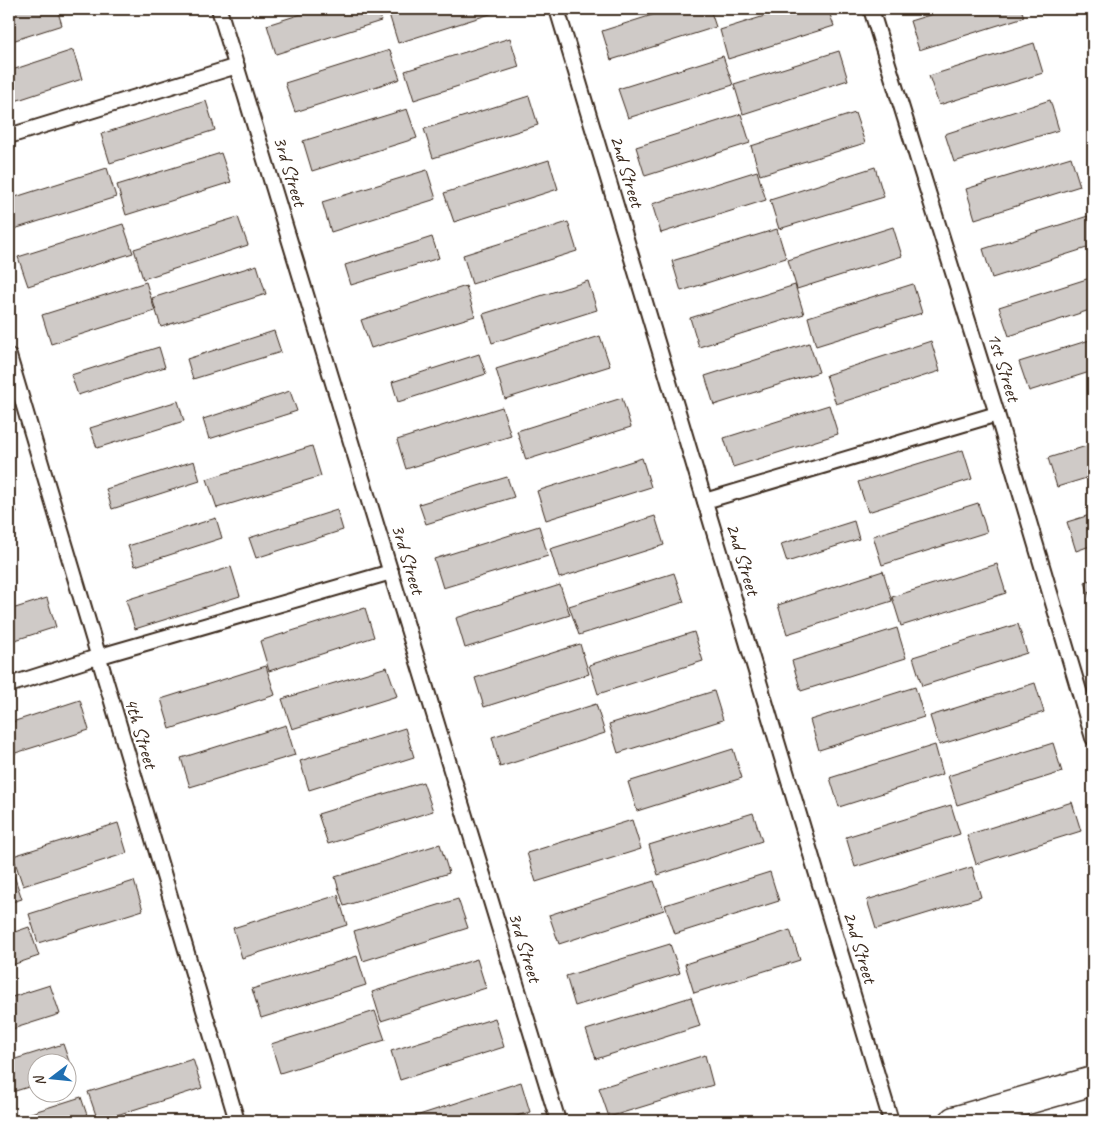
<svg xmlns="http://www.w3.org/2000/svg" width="1102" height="1130" viewBox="0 0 1102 1130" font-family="Caveat,sans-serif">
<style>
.building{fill:#cfcac7;stroke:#3b2a1e}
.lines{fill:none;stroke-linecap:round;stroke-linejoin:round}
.lane-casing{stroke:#3b2a1e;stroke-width:18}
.secondary-casing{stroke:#3b2a1e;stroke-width:31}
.lane{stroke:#fff;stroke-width:14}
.secondary{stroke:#fff;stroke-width:28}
.labels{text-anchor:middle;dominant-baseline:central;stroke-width:4.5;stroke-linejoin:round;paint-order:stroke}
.street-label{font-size:20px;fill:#3b2a1e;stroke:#fff}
</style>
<rect width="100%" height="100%" fill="#fff"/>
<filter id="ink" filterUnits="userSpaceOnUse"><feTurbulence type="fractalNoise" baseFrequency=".02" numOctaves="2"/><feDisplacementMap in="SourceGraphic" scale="10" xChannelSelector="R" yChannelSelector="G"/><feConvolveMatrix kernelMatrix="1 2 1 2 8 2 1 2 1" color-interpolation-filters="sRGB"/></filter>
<g filter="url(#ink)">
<g class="building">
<path d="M13 9H57L62 25 9 42V10Z"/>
<path d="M317 9H377L381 21 276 54 267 25Z"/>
<path d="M406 9H503V10L398 43 389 14Z"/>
<path d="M671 9H710L716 27 611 60 602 31Z"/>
<path d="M787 9H828L834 26 728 59 720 30Z"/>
<path d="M949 9H1021L1024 17 919 50 910 21Z"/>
<path d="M510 38 519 67 414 100 405 71Z"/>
<path d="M1034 43 1043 73 939 105 929 76Z"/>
<path d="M73 50 82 79 9 103V71Z"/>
<path d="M390 50 400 79 295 112 285 83Z"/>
<path d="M839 51 848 80 743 114 734 84Z"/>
<path d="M723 56 733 85 628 118 618 89Z"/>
<path d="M529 96 538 125 433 158 424 129Z"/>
<path d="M1050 100 1059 130 954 162 945 134Z"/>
<path d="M206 101 215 130 110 163 101 134Z"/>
<path d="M407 109 417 138 312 171 303 141Z"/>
<path d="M855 113 865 143 760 175 751 146Z"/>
<path d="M741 114 750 143 645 176 636 147Z"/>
<path d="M221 153 231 182 126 215 117 185Z"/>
<path d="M1071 157 1080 186 975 219 966 189Z"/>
<path d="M549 160 558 189 454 222 444 193Z"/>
<path d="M875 167 884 197 779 229 770 200Z"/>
<path d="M107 168 116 197 11 230 9 223V199Z"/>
<path d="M427 170 436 199 331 232 322 202Z"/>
<path d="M757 171 766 200 661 233 652 204Z"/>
<path d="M1088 216 1093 234V246L992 278 983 249Z"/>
<path d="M238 217 248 245 143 279 134 249Z"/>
<path d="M568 222 577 251 472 284 463 255Z"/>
<path d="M123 224 133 253 28 286 18 257Z"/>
<path d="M893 227 902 256 797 289 788 260Z"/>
<path d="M777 229 786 258 681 291 672 261Z"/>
<path d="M432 237 439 258 351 285 345 265Z"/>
<path d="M257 265 266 294 161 327 152 298Z"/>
<path d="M1093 277V309L1009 336 999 307Z"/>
<path d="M588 281 597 310 492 343 483 314Z"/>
<path d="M146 282 155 311 51 344 42 315Z"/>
<path d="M913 284 922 313 816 346 808 317Z"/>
<path d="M795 285 804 314 699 347 690 318Z"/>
<path d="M466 286 475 316 371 348 361 320Z"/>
<path d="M274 331 281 352 193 379 187 359Z"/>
<path d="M600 336 610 366 505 399 496 369Z"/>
<path d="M1093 339V371L1029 391 1019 362Z"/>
<path d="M931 341 940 371 836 404 826 375Z"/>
<path d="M809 343 819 372 714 405 705 376Z"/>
<path d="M159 347 165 367 78 395 71 375Z"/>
<path d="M479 354 486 374 398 402 392 382Z"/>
<path d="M290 391 297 411 209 439 203 419Z"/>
<path d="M622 398 631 427 526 460 517 431Z"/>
<path d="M178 401 184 421 97 448 90 428Z"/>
<path d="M829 405 838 434 733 467 724 438Z"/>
<path d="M502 407 511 436 406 469 397 440Z"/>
<path d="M1093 444V476L1057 487 1048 458Z"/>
<path d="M312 446 321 476 217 508 207 479Z"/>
<path d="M963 450 972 479 868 512 858 482Z"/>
<path d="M642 458 651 487 546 520 537 491Z"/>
<path d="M194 461 200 481 112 509 106 489Z"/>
<path d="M507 477 514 497 426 524 419 504Z"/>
<path d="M9 488 17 513 9 516Z"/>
<path d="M978 503 987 532 882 565 873 536Z"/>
<path d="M337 510 343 530 256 558 249 538Z"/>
<path d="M1093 514V545L1076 551 1067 522Z"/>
<path d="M655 516 664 545 559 578 550 549Z"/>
<path d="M216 518 222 538 135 566 128 546Z"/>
<path d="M854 521 859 539 787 562 781 544Z"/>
<path d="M539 526 548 556 443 588 434 559Z"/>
<path d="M997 564 1006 593 901 626 892 597Z"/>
<path d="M231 567 240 596 135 629 126 600Z"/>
<path d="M883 571 892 601 787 634 778 605Z"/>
<path d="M674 573 684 602 579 635 569 606Z"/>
<path d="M1093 579V606L1085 582Z"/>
<path d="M560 585 570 615 465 648 456 618Z"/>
<path d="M47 598 56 627 9 642V610Z"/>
<path d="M365 608 374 637 269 671 260 641Z"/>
<path d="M1018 624 1027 653 922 686 913 657Z"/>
<path d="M897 628 906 658 801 691 792 661Z"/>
<path d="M694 632 703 661 598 694 589 665Z"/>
<path d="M580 644 589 674 484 707 475 678Z"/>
<path d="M266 666 275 695 170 729 161 699Z"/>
<path d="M387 667 397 696 292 729 282 699Z"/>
<path d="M1035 683 1044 712 939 745 930 716Z"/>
<path d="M915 687 924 717 819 750 810 720Z"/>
<path d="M714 691 723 720 618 753 609 724Z"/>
<path d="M80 700 89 730 9 755V723Z"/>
<path d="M596 704 605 733 500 767 492 737Z"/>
<path d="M286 725 295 755 190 787 181 758Z"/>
<path d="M405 728 414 757 309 790 300 761Z"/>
<path d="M1053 743 1062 772 957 805 948 776Z"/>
<path d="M935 745 943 774 839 807 830 778Z"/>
<path d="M733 749 742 778 637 811 628 782Z"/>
<path d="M423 782 433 811 328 844 318 814Z"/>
<path d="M1072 802 1081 831 976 864 967 835Z"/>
<path d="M951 805 960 834 855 867 846 837Z"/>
<path d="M753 813 762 841 658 875 649 845Z"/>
<path d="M632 820 641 849 536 882 527 853Z"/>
<path d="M118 823 127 853 23 886 13 856Z"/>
<path d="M440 844 449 873 344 906 335 877Z"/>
<path d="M972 867 981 897 876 929 867 900Z"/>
<path d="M12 870 22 899 9 903V871Z"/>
<path d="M770 872 779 901 675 934 665 905Z"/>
<path d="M134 881 143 910 38 943 29 914Z"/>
<path d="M654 881 664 910 559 944 549 915Z"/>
<path d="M338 895 347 925 242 958 233 928Z"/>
<path d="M458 899 468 928 363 961 354 931Z"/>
<path d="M29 927 39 956 9 966V934Z"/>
<path d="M790 930 800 960 694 993 685 964Z"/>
<path d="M670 944 680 973 575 1006 566 976Z"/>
<path d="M357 956 366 985 261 1018 252 989Z"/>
<path d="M477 959 486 988 381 1021 372 992Z"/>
<path d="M50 985 60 1014 9 1030V998Z"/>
<path d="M691 997 700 1026 596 1059 586 1030Z"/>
<path d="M375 1011 385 1040 280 1073 271 1044Z"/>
<path d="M495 1018 504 1047 400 1080 391 1051Z"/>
<path d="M63 1044 73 1073 68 1074V1062H38V1084L9 1093V1061Z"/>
<path d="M705 1055 713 1085 609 1117 599 1088Z"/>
<path d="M193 1059 202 1088 98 1121 88 1092Z"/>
<path d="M521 1082 530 1112 500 1121H418L416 1116Z"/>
<path d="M81 1097 89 1121H9V1120Z"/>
<path d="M214 1117 215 1121H200Z"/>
</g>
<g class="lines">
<defs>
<g id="lane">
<path d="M219 9 558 1121"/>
<path d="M557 9 891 1121"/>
<path d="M871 9 997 414 1093 738"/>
<path d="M9 136 237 66"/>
<path d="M9 356 237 1121"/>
<path d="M705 501 997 414"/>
<path d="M9 685 97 657 391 572"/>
</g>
<path id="secondary" d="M954 1121 1093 1081"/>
</defs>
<use href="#lane" class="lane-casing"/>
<use href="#secondary" class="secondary-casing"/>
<use href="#lane" class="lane"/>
<use href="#secondary" class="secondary"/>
</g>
</g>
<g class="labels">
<g class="street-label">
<text transform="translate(290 171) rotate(73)">3rd Street</text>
<text transform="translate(627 171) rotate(73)">2nd Street</text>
<text transform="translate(1004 367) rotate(73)">1st Street</text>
<text transform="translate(408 559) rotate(73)">3rd Street</text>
<text transform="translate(743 559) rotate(73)">2nd Street</text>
<text transform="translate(141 733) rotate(73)">4th Street</text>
<text transform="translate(525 947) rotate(73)">3rd Street</text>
<text transform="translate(860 947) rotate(73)">2nd Street</text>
</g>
</g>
<rect width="1102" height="1130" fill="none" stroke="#fff" stroke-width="30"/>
<rect x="15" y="15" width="1072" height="1100" fill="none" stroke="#3b2a1e" stroke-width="2" filter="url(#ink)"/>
<g transform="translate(52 1078) rotate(254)"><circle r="24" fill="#ffffff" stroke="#b1aaa5"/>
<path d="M0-4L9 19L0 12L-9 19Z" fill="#1f6fb2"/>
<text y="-8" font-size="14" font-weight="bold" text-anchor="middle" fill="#3b2a1e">N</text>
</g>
</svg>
